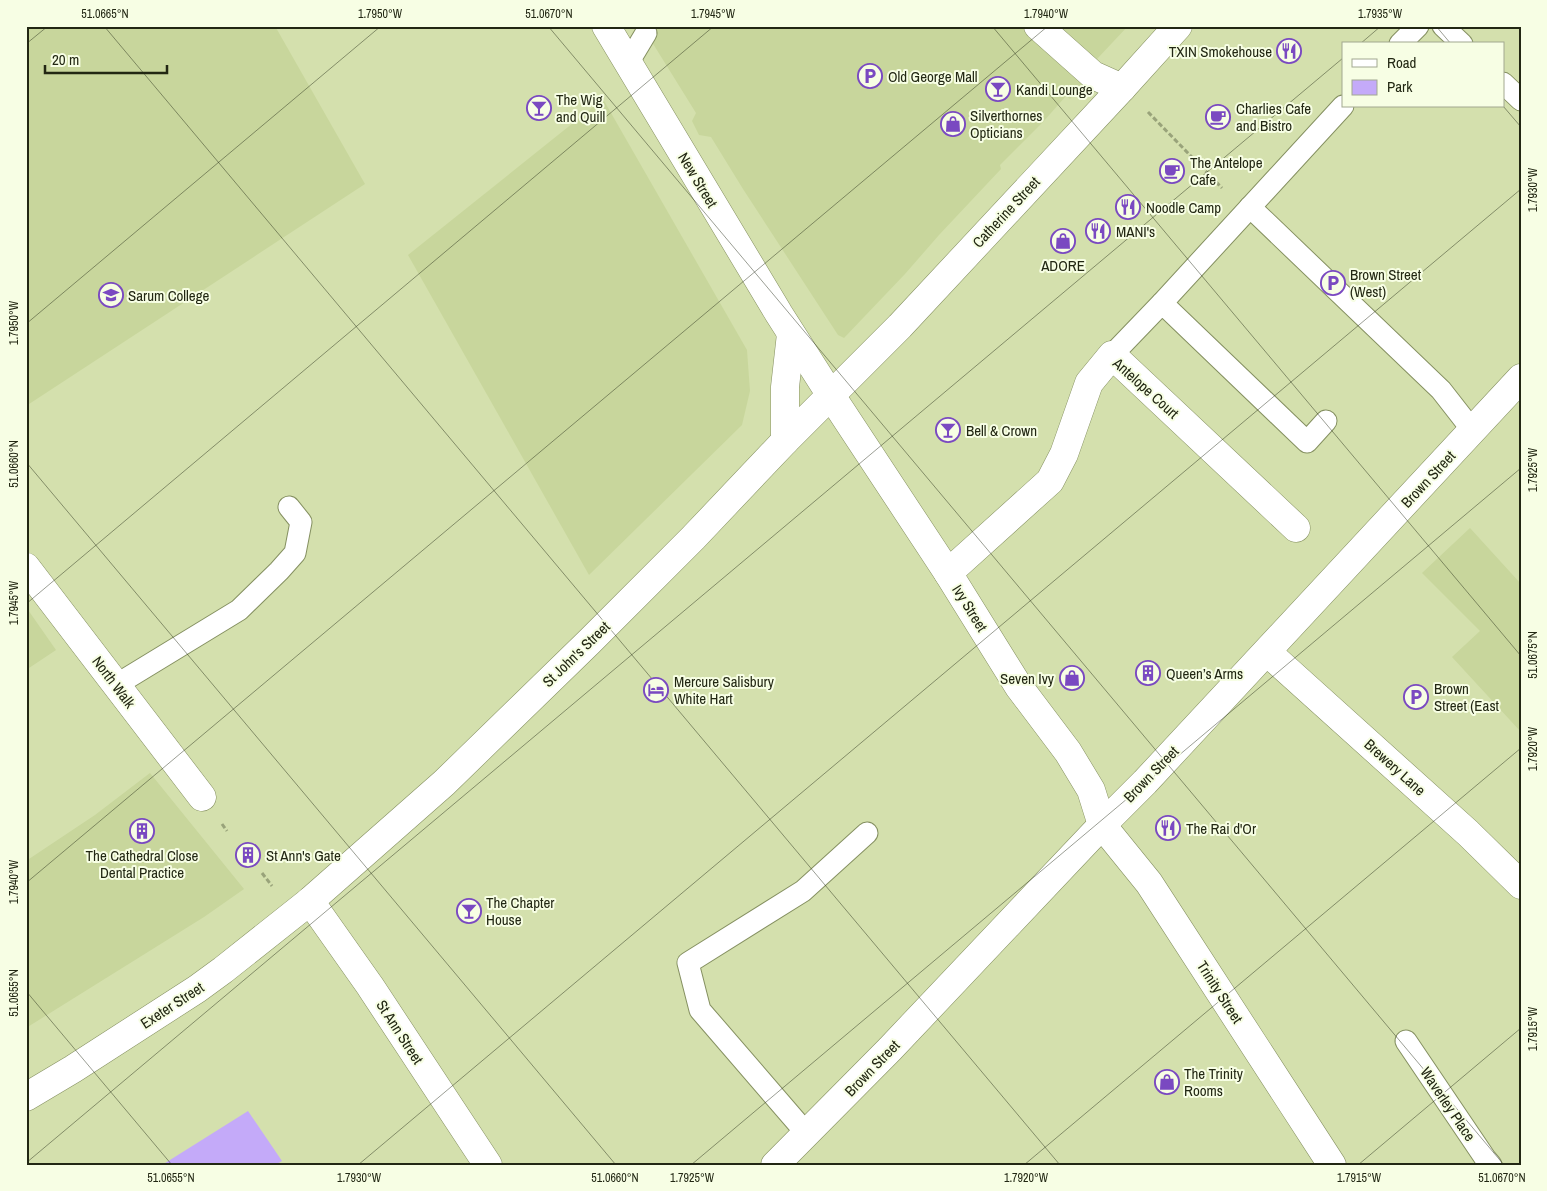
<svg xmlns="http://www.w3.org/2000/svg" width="1547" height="1191" viewBox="0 0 1547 1191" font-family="'Archivo Narrow',sans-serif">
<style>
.built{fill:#c8d69c}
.green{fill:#c4aaf9}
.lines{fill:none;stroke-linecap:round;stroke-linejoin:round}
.lane-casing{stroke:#859061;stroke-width:23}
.street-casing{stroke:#859061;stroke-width:29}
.secondary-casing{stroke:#859061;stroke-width:29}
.path{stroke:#99a37a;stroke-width:3;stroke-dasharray:5 2.5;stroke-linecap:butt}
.lane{stroke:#fff;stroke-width:21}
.street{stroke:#fff;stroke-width:28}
.secondary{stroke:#fff;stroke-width:28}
.ticks{fill:none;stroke:#222713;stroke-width:1;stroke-opacity:0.45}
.labels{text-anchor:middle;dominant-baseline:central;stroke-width:4;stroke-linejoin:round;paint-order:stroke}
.poi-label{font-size:15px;fill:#222713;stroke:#f7fee4;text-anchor:start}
.street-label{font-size:15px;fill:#222713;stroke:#f7fee4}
.neatline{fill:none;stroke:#222713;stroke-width:2}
.ticks-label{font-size:12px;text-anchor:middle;fill:#222713}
</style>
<rect width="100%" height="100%" fill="#d4e0ad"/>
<g class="built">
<path d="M26 26H275L365 184 26 406Z"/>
<path d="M642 26H1128L1097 59 1102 66 1070 99 1066 96 1043 122 1000 165 1001 169 939 235 905 274 844 338 838 335 743 189 711 137 699 135 692 121 696 113Z"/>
<path d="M603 99 747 350 750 391 742 425 589 575 408 255Z"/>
<path d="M1470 528 1521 584V732L1452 657 1480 631 1422 573Z"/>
<path d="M26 607 56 650 26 670Z"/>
<path d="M150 773 244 889 204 917 26 1028V861L95 815Z"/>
</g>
<path class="green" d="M248 1111 282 1161 275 1165H162Z"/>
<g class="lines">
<defs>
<g id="lane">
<path d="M1443 26 1462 44"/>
<path d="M1400 44 1418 26"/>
<path d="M628 63 646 33"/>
<path d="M1503 83 1521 100"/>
<path d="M1250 207 1441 390 1473 431"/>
<path d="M1162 303 1343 106"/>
<path d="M1112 355 1162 303 1307 442 1326 421"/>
<path d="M116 685 239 610 279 571 295 553 301 522 289 507"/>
<path d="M1406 1041 1485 1158 1491 1165"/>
<path d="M807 1134 700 1010 688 963 803 891 867 833"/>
</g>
<g id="street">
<path d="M1038 26 1093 75 1122 88"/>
<path d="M830 394 948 573 1019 687 1068 752 1091 790 1102 825 1149 883 1332 1165"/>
<path d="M26 567 202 797"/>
<path d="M948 573 1050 481 1064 454 1089 383 1112 355 1296 528"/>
<path d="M1267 652 1468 833 1521 885"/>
</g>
<g id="secondary">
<path d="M606 26 779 314 830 394"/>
<path d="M785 441V387L791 334"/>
<path d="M310 901 370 986 488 1165"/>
<path d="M26 1097 73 1069 197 989 223 970 310 901 444 783 589 642 693 538 785 441 900 326 1122 88 1178 26"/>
<path d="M775 1165 890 1049 1102 825 1145 782 1521 378"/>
</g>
</defs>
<use href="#lane" class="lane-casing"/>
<use href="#street" class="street-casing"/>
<use href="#secondary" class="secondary-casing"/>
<g class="path">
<path d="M1148 112 1222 188"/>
<path d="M222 824 227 831"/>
<path d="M262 873 272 886"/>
</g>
<use href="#lane" class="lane"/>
<use href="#street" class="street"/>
<use href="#secondary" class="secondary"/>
</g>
<path class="ticks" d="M104 26 1060 1165M548 26 1504 1165M992 26 1521 656M1436 26 1451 44M26 44 48 26M1360 44 1381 26M1503 106 1521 127M26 324 381 26M26 462 616 1165M26 604 714 26M26 883 1048 26M26 991 172 1165M26 1163 1343 58M358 1165 1521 189M691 1165 1521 468M1024 1165 1521 748M1358 1165 1521 1028"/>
<defs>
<symbol id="restaurant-ring" viewBox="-11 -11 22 22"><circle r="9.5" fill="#f7fee4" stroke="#7a49c1" stroke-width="1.5"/><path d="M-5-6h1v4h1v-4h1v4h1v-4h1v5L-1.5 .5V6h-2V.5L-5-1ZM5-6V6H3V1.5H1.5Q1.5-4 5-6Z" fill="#7a49c1"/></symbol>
<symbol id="parking-ring" viewBox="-11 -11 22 22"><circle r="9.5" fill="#f7fee4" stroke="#7a49c1" stroke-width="1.5"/><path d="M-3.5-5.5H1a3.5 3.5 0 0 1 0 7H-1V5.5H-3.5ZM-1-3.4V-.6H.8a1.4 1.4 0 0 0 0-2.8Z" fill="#7a49c1"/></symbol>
<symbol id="bar-ring" viewBox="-11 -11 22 22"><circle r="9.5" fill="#f7fee4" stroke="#7a49c1" stroke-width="1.5"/><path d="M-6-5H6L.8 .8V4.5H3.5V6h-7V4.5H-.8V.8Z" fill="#7a49c1"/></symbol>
<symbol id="cafe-ring" viewBox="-11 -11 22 22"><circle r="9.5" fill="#f7fee4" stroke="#7a49c1" stroke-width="1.5"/><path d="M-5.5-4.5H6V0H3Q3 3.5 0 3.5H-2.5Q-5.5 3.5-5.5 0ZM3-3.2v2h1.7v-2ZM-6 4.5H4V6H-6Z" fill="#7a49c1"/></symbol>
<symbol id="shop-ring" viewBox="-11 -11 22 22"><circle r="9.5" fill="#f7fee4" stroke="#7a49c1" stroke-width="1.5"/><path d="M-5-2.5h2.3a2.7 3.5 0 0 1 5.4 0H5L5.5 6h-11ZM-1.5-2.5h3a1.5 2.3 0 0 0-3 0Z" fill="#7a49c1"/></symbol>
<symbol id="university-ring" viewBox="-11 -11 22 22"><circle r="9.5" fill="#f7fee4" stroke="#7a49c1" stroke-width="1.5"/><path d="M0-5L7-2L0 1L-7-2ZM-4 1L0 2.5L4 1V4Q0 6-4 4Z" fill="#7a49c1"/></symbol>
<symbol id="building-ring" viewBox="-11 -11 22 22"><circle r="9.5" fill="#f7fee4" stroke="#7a49c1" stroke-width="1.5"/><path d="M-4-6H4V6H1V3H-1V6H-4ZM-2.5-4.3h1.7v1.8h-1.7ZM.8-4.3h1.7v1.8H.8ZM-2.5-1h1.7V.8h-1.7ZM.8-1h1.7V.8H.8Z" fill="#7a49c1"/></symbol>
<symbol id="hotel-ring" viewBox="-11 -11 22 22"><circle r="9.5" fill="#f7fee4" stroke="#7a49c1" stroke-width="1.5"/><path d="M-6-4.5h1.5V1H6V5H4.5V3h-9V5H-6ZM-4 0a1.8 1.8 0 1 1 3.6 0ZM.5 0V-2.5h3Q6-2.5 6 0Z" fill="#7a49c1"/></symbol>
</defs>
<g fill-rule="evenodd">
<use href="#restaurant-ring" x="1275" y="37" width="28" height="28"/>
<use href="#parking-ring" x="856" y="62" width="28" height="28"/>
<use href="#bar-ring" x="984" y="75" width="28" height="28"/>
<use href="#bar-ring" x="525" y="94" width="28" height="28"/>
<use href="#cafe-ring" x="1204" y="103" width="28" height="28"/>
<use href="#shop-ring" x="939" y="110" width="28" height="28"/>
<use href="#cafe-ring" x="1158" y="157" width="28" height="28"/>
<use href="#restaurant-ring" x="1114" y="193" width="28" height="28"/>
<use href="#restaurant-ring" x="1084" y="217" width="28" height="28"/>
<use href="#shop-ring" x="1049" y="227" width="28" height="28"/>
<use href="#parking-ring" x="1319" y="269" width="28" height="28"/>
<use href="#university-ring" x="97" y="281" width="28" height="28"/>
<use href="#bar-ring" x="934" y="416" width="28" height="28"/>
<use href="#building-ring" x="1134" y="659" width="28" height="28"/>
<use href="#shop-ring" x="1058" y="664" width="28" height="28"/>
<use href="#hotel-ring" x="642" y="676" width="28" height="28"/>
<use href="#parking-ring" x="1402" y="683" width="28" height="28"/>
<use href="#restaurant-ring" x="1154" y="814" width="28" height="28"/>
<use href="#building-ring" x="128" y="817" width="28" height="28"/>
<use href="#building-ring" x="234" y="841" width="28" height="28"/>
<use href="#bar-ring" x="455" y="897" width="28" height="28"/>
<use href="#shop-ring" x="1153" y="1068" width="28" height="28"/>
</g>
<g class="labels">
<g class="poi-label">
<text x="1272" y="51" text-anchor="end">TXIN Smokehouse</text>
<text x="888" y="76">Old George Mall</text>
<text x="1016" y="89">Kandi Lounge</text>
<text x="556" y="99">The Wig<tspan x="556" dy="17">and Quill</tspan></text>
<text x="1236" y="108">Charlies Cafe<tspan x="1236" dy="17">and Bistro</tspan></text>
<text x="970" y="115">Silverthornes<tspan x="970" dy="17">Opticians</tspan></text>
<text x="1190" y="162">The Antelope<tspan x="1190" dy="17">Cafe</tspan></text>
<text x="1146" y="207">Noodle Camp</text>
<text x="1116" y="231">MANI's</text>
<text x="1063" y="265" text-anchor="middle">ADORE</text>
<text x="1350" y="274">Brown Street<tspan x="1350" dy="17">(West)</tspan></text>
<text x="128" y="295">Sarum College</text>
<text x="966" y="430">Bell &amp; Crown</text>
<text x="1166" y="673">Queen’s Arms</text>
<text x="1054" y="678" text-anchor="end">Seven Ivy</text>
<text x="674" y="681">Mercure Salisbury<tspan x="674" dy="17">White Hart</tspan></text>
<text x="1434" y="688">Brown<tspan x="1434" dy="17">Street (East</tspan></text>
<text x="1186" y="828">The Rai d'Or</text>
<text x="142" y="855" text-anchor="middle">The Cathedral Close<tspan x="142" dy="17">Dental Practice</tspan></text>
<text x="266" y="855">St Ann's Gate</text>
<text x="486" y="902">The Chapter<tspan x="486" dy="17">House</tspan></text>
<text x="1184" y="1073">The Trinity<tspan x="1184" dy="17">Rooms</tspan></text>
</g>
<g class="street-label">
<text transform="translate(698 180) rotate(59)">New Street</text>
<text transform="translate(1006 212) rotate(-47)">Catherine Street</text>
<text transform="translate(1146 388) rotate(42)">Antelope Court</text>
<text transform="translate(1428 479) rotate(-47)">Brown Street</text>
<text transform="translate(970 608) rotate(58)">Ivy Street</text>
<text transform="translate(576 654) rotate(-44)">St John's Street</text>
<text transform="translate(114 682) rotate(53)">North Walk</text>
<text transform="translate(1395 767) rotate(42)">Brewery Lane</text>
<text transform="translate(1151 774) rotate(-46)">Brown Street</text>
<text transform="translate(1220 992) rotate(57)">Trinity Street</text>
<text transform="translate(172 1005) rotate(-33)">Exeter Street</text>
<text transform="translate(400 1032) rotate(57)">St Ann Street</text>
<text transform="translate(872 1068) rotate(-46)">Brown Street</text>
<text transform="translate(1448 1104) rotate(56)">Waverley Place</text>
</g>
</g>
<rect width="1547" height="1191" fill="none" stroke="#f7fee4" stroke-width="55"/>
<rect x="1342" y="42" width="162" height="65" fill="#f7fee4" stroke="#a2a890"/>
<rect x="1352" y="59" width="25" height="8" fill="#ffffff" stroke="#a2a890"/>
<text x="1387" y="68" font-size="15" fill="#222713">Road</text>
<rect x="1352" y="80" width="25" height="15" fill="#c4aaf9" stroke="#a2a890"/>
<text x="1387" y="92" font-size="15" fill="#222713">Park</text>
<path d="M45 65v8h122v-8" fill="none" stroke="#222713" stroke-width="2.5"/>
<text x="52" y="65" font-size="15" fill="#222713" stroke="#f7fee4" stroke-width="4" paint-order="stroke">20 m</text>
<rect x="28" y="28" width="1492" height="1136" class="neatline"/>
<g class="ticks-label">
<text x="105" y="18">51.0665°N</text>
<text x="380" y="18">1.7950°W</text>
<text x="549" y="18">51.0670°N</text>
<text x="713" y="18">1.7945°W</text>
<text x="1046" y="18">1.7940°W</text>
<text x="1380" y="18">1.7935°W</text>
<text transform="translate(1533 190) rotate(-90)" y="4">1.7930°W</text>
<text transform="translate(14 323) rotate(-90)" y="4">1.7950°W</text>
<text transform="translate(14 464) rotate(-90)" y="4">51.0660°N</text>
<text transform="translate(1533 470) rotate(-90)" y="4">1.7925°W</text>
<text transform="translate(14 603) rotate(-90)" y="4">1.7945°W</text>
<text transform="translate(1533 655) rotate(-90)" y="4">51.0675°N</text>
<text transform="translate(1533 749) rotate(-90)" y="4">1.7920°W</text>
<text transform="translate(14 882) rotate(-90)" y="4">1.7940°W</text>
<text transform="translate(14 993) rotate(-90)" y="4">51.0655°N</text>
<text transform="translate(1533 1029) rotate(-90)" y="4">1.7915°W</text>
<text x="171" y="1182">51.0655°N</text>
<text x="359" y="1182">1.7930°W</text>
<text x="615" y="1182">51.0660°N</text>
<text x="692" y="1182">1.7925°W</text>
<text x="1026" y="1182">1.7920°W</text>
<text x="1359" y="1182">1.7915°W</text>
<text x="1502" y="1182">51.0670°N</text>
</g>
</svg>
